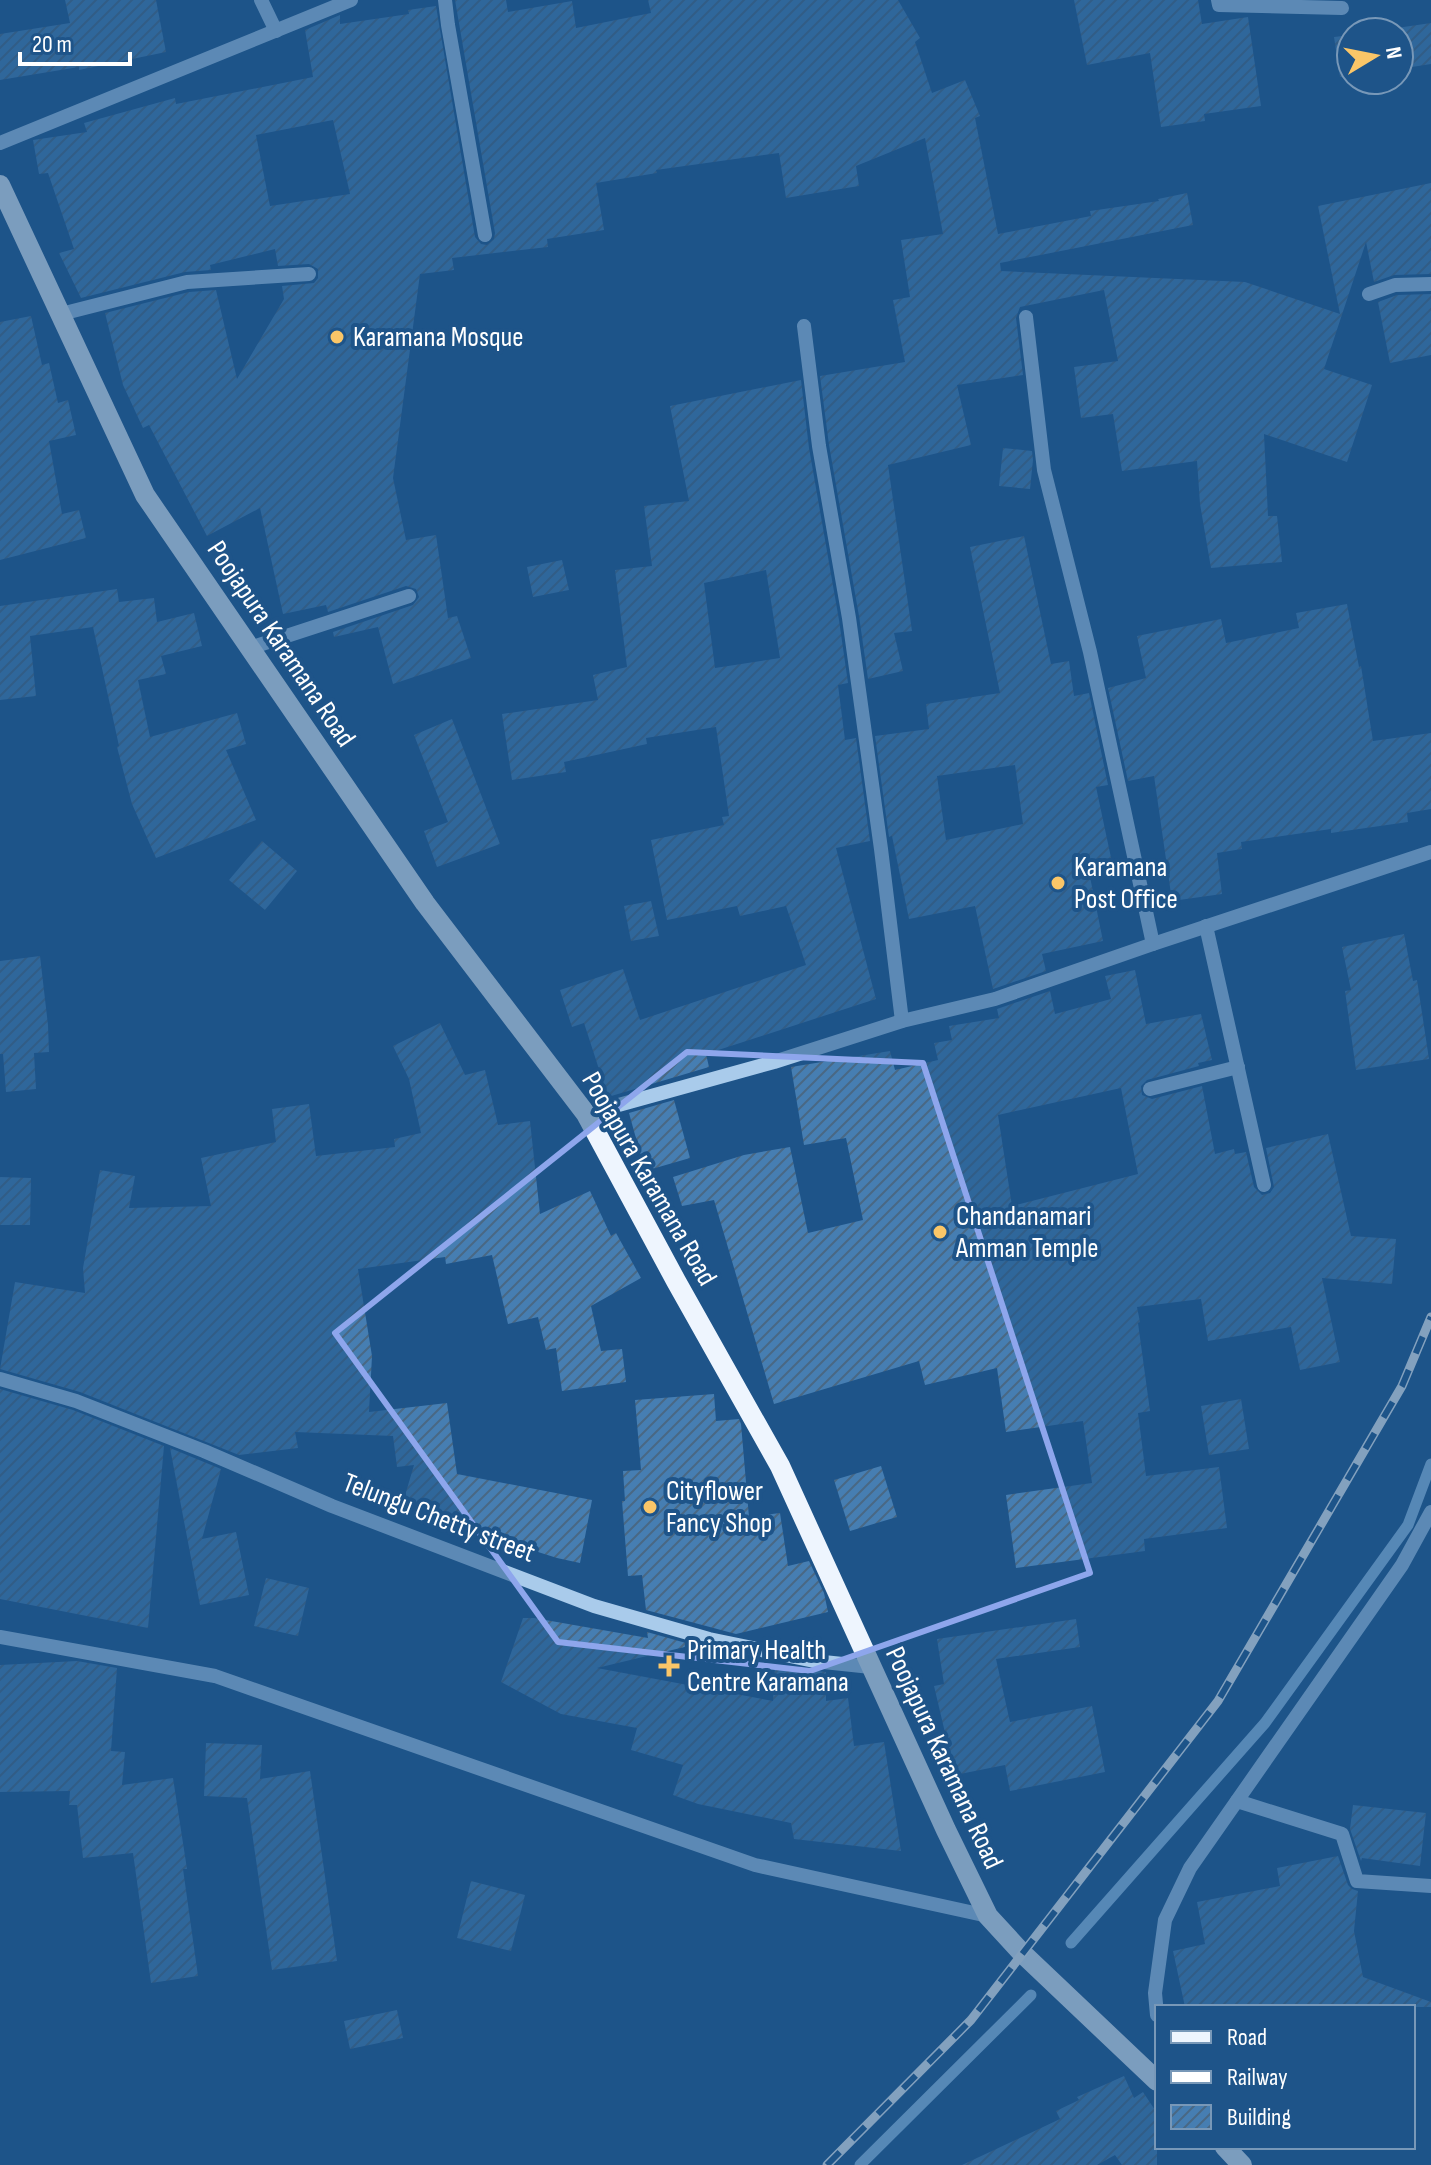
<svg xmlns="http://www.w3.org/2000/svg" width="1431" height="2165" viewBox="0 0 1431 2165" font-family="'Sofia Sans Condensed',sans-serif">
<style>
.lines{fill:none;stroke-linecap:round;stroke-linejoin:round}
.stream{stroke:#9cc7ed;stroke-width:11}
.building{fill:url(#building-hatch);fill-rule:evenodd}
.minor{stroke:#a9cbeb;stroke-width:14}
.major{stroke:#eef5fe;stroke-width:20}
.rail-casing{stroke:#fff;stroke-width:9}
.rail{stroke:#1e5489;stroke-width:6;stroke-dasharray:18;stroke-linecap:butt}
.marked{fill:none;stroke:#8ea6ec;stroke-width:6;stroke-linejoin:round}
.poi-dot{fill:#fac668;stroke:#1e5489;stroke-width:3}
.labels{text-anchor:middle;dominant-baseline:central;stroke-width:8;stroke-linejoin:round;paint-order:stroke}
.poi-label{font-size:28px;fill:#fff;stroke:#1e5489;text-anchor:start}
.street-label{font-size:28px;fill:#fff;stroke:#1e5489}
</style>
<defs>
<pattern id="building-hatch" width="6" height="6" patternUnits="userSpaceOnUse" patternTransform="scale(2)"><rect width="6" height="6" fill="#467eb2"/><path d="M-1 1l2-2M0 6l6-6M5 7l2-2" fill="none" stroke="#496884"/></pattern>
</defs>
<rect width="100%" height="100%" fill="#1e5489"/>
<g class="lines">
<g class="stream">
<path d="M1071 1943 1265 1723 1408 1525 1431 1464"/>
<path d="M860 2165 1031 1995"/>
</g>
</g>
<g class="building">
<path d="M65 0H156L166 52 79 70V67L0 80V34L70 23Z"/>
<path d="M455 0H506L508 12 572 1 576 28 651 13 648 0H898L920 38 915 42 932 93 965 80 980 116 975 118 998 234 1091 216 1090 211 1159 201 1158 199 1187 193 1193 225 1000 263 1001 271 1245 282 1340 314 1318 206 1431 183V274L1394 275 1374 282 1366 242 1324 369 1372 385 1347 462 1264 434 1268 516H1277L1282 562 1211 568 1200 504 1197 461 1122 471 1113 414 1081 418 1074 367 1118 361 1104 290 1020 307 1016 318 1023 375 957 385 971 445 888 465 912 631 894 633 903 671 868 679 859 616 829 445 820 376 905 362 893 300 910 297 901 240 943 234 925 138 856 166 859 186 786 198 779 153 656 170 657 173 596 183 604 230 547 239 548 247 452 258 454 270 420 274 393 478 406 540 436 535 448 618 457 616 471 658 393 684 378 627 334 637 333 632 413 605 419 597 416 589 406 586 328 612 326 605 283 614 260 508 207 536 149 425 143 428 123 385 105 313 189 292 216 290 237 379 284 299 282 286 314 283 318 278V269L309 264 278 266 275 249 210 265 211 270 185 272 81 298 59 253 74 249 48 173 39 174 33 140 87 132 84 123 175 98 176 104 313 77 305 30 340 15V24L409 14 408 10 436 6 475 237 481 244 487 245 494 239 495 233ZM333 120 350 194 270 206 256 135Z"/>
<path d="M1074 0H1198L1202 24 1248 17 1261 106 1204 114 1205 121 1161 127 1150 53 1087 65Z"/>
<path d="M1431 23V64L1399 69V32H1369Z"/>
<path d="M1351 35V76L1340 77 1334 37Z"/>
<path d="M1431 294V355L1390 363 1378 302 1397 295Z"/>
<path d="M31 316 42 365 49 363 58 403 68 400 76 435 49 441 62 514 79 510 86 538 0 560V322Z"/>
<path d="M801 380 809 448 839 620 848 683 838 685 845 740 856 738 870 841 836 848 876 999 706 1054 709 1067 608 1097 584 1023 572 1027 560 990 623 969 640 1020 806 965 786 906 740 916 737 906 667 920 651 840 724 825 722 817 729 816 716 727 646 738 647 744 564 762 566 772 512 780 502 714 598 700 593 675 627 667 615 570 652 566 644 506 689 501 670 406ZM766 570 780 658 715 668 704 583Z"/>
<path d="M1003 448 1032 451 1033 460 1030 489 999 486Z"/>
<path d="M1024 536 1051 664 1069 661 1074 696 1089 693 1108 785 1096 787 1113 867 1089 872 1103 941 1042 954 1046 971 993 989 975 906 909 919 892 836 889 837 875 736 929 729 926 704 1000 693 970 547ZM1015 765 1023 824 946 840 937 776Z"/>
<path d="M562 560 569 590 533 597 527 567Z"/>
<path d="M117 589 119 602 154 598 157 622 194 613 202 646 161 656 166 674 138 680 150 737 237 713 246 744 226 750 256 820 156 858 132 804 117 747 119 746 93 627 30 636 36 696 0 700V606Z"/>
<path d="M1347 604 1359 667 1361 666 1373 741 1431 733V809L1407 813 1408 822 1331 833V829L1241 842 1242 849 1217 853 1222 894 1172 901 1154 776 1128 781 1108 688 1146 678 1137 636 1221 619 1226 643 1299 628 1296 613Z"/>
<path d="M452 719 500 844 437 867 424 831 448 822 414 735Z"/>
<path d="M262 841 297 871 265 910 229 880Z"/>
<path d="M651 901 659 936 631 941 624 906Z"/>
<path d="M1404 934 1413 981 1417 980 1429 1059 1356 1070 1345 991 1351 990 1342 947Z"/>
<path d="M40 956 48 1025 49 1052 34 1053 36 1089 6 1092 3 1054H0V961Z"/>
<path d="M1135 970 1146 1024 1201 1014 1212 1060 1198 1063 1199 1066 1147 1080 1141 1086 1142 1095 1152 1099 1202 1086 1215 1154 1234 1149 1235 1154 1246 1152 1254 1187 1262 1195 1270 1193 1274 1187 1266 1148 1328 1134 1351 1236 1396 1239 1392 1284 1322 1278 1340 1362 1300 1370 1291 1327 1208 1341 1201 1299 1137 1307 1140 1322 1138 1323 1150 1411 1138 1413 1146 1476 1219 1467 1227 1528 1144 1539 1145 1551 1016 1568 1006 1495 1092 1483 1083 1421 1006 1432 997 1368 925 1385 919 1361 774 1404 714 1200 682 1206 673 1177 744 1155 790 1147 808 1233 863 1220 846 1138 804 1145 791 1067 890 1051 895 1070 938 1060 934 1043 952 1040 949 1026 999 1018 997 1009 1050 991 1055 1014 1111 999 1105 976ZM1121 1088 1138 1174 1012 1206 998 1115Z"/>
<path d="M440 1023 465 1075 485 1070 498 1125 530 1121 540 1214 590 1191 611 1236 616 1233 641 1278 591 1306 601 1351 622 1349 626 1382 562 1391 556 1348 546 1350 538 1317 508 1324 492 1255 446 1264 445 1257 358 1269 372 1356 369 1412 447 1403 457 1474 592 1500 580 1563 557 1558 401 1509 414 1465 397 1467 393 1436 295 1432 298 1448 239 1455 80 1392 0 1369 15 1282 85 1293 83 1268 100 1170 135 1176 129 1208 211 1206 201 1158 276 1142 272 1109 309 1104 316 1156 395 1147 394 1139 421 1133 409 1079 393 1046Z"/>
<path d="M674 1100 690 1158 645 1171 629 1113Z"/>
<path d="M0 1177 31 1178 30 1225H0Z"/>
<path d="M0 1389 73 1410 164 1446 148 1628 0 1599Z"/>
<path d="M714 1394 716 1421 739 1419 741 1424 749 1517 780 1513 788 1566 809 1561 824 1593 828 1612 736 1634 646 1610 642 1575 628 1576 622 1501H625L623 1471 641 1470 635 1400Z"/>
<path d="M1241 1399 1249 1449 1209 1455 1201 1406Z"/>
<path d="M170 1448 221 1469 202 1539 236 1532 249 1595 200 1605Z"/>
<path d="M881 1466 897 1517 850 1531 834 1480Z"/>
<path d="M266 1578 309 1588 298 1636 254 1626Z"/>
<path d="M523 1618H534L648 1638 647 1632 693 1645 597 1668 773 1701 775 1665 826 1672V1701L848 1698 854 1746 884 1742 901 1851 794 1839 791 1823 698 1804 673 1795 683 1765 631 1750 637 1728 561 1714 501 1682Z"/>
<path d="M1076 1619 1080 1647 996 1659 1010 1722 1092 1706 1105 1772 1010 1791 1005 1765 955 1775 934 1686 944 1684 937 1639Z"/>
<path d="M77 1661 117 1668 111 1751 125 1752 122 1785 173 1778 187 1869H183L198 1976 151 1983 133 1853 83 1858 77 1805H69L70 1791 0 1792V1665Z"/>
<path d="M206 1743 262 1745 260 1779 310 1771 337 1961 272 1970 247 1798 204 1796Z"/>
<path d="M1353 1805 1426 1813 1420 1866 1362 1858 1361 1861 1350 1829Z"/>
<path d="M1338 1856 1348 1885 1352 1889 1358 1891 1354 1931 1363 1977 1431 2002V2007H1185L1173 1951 1205 1944 1197 1902 1280 1886 1277 1868Z"/>
<path d="M471 1881 525 1895 511 1951 457 1938Z"/>
<path d="M397 2010 403 2038 350 2049 344 2021Z"/>
<path d="M1124 2076 1134 2098 1143 2092 1157 2113V2165H1122L1115 2155 1097 2165H962L1060 2119 1056 2111 1079 2100 1077 2097Z"/>
</g>
<g class="lines">
<g class="minor">
<path d="M261 0 276 31"/>
<path d="M445 0 448 25 485 235"/>
<path d="M1218 0 1219 5 1342 8"/>
<path d="M0 143 351 0"/>
<path d="M1369 294 1395 285 1431 284"/>
<path d="M61 314 187 282 309 274"/>
<path d="M1026 317 1044 470 1090 652 1153 944"/>
<path d="M804 326 819 446 849 618 881 849 902 1021"/>
<path d="M250 648 409 596"/>
<path d="M1206 926 1264 1185"/>
<path d="M1150 1089 1238 1067"/>
<path d="M586 1114 774 1062 902 1021 995 999 1153 944 1431 852"/>
<path d="M0 1379 76 1401 204 1451 332 1506 594 1606 709 1639 814 1661 871 1667"/>
<path d="M0 1637 215 1676 755 1865 988 1916"/>
<path d="M1237 1801 1342 1834 1357 1881 1431 1886"/>
<path d="M1157 2015 1155 1993 1165 1920 1190 1868 1402 1565 1431 1512"/>
</g>
<g class="major">
<path d="M0 185 145 495 425 903 586 1114 676 1281 780 1466 946 1830 988 1916 1022 1953 1157 2081"/>
<path d="M1225 2147 1242 2165"/>
</g>
<defs>
<path id="rail" d="M827 2165 971 2020 1218 1701 1402 1386 1431 1317"/>
</defs>
<use href="#rail" class="rail-casing"/>
<use href="#rail" class="rail"/>
</g>
<path d="M0 0H1431V2165H0ZM687 1052 923 1063 1090 1573 810 1671 558 1642 335 1333Z" fill="#1e5489" fill-opacity=".55" fill-rule="evenodd"/>
<path class="marked" d="M687 1052 923 1063 1090 1573 810 1671 558 1642 335 1333Z"/>
<g class="poi-dot">
<circle cx="337" cy="337" r="8"/>
<circle cx="1058" cy="883" r="8"/>
<circle cx="940" cy="1232" r="8"/>
<circle cx="650" cy="1507" r="8"/>
<path d="M665 1654h8v8h8v8h-8v8h-8v-8h-8v-8h8z"/>
</g>
<g class="labels">
<g class="poi-label">
<text x="353" y="337">Karamana Mosque</text>
<text x="1074" y="867">Karamana<tspan x="1074" dy="32">Post Office</tspan></text>
<text x="956" y="1216">Chandanamari<tspan x="956" dy="32">Amman Temple</tspan></text>
<text x="666" y="1491">Cityflower<tspan x="666" dy="32">Fancy Shop</tspan></text>
<text x="687" y="1650">Primary Health<tspan x="687" dy="32">Centre Karamana</tspan></text>
</g>
<g class="street-label">
<text transform="translate(281 644) rotate(56)">Poojapura Karamana Road</text>
<text transform="translate(649 1179) rotate(60)">Poojapura Karamana Road</text>
<text transform="translate(439 1518) rotate(21)">Telungu Chetty street</text>
<text transform="translate(944 1758) rotate(65)">Poojapura Karamana Road</text>
</g>
</g>
<rect x="1155" y="2005" width="260" height="144" fill="#1e5489" stroke="#7898b8" stroke-width="2"/>
<rect x="1171" y="2031" width="40" height="12" fill="#eef5fe" stroke="#7898b8" stroke-width="2"/>
<text x="1227" y="2045" font-size="24" fill="#ffffff">Road</text>
<rect x="1171" y="2071" width="40" height="12" fill="#ffffff" stroke="#7898b8" stroke-width="2"/>
<text x="1227" y="2085" font-size="24" fill="#ffffff">Railway</text>
<rect x="1171" y="2105" width="40" height="24" fill="url(#building-hatch)" stroke="#7898b8" stroke-width="2"/>
<text x="1227" y="2125" font-size="24" fill="#ffffff">Building</text>
<g transform="translate(1375 56) rotate(80)"><circle r="38" fill="#1e5489" stroke="#7898b8" stroke-width="2"/>
<path d="M0-6L14 30L0 20L-14 30Z" fill="#fac668"/>
<text y="-12" font-size="22" font-weight="bold" text-anchor="middle" fill="#ffffff">N</text>
</g>
<path d="M20 52v12h110v-12" fill="none" stroke="#ffffff" stroke-width="4"/>
<text x="32" y="52" font-size="24" fill="#ffffff" stroke="#1e5489" stroke-width="6" paint-order="stroke">20 m</text>
</svg>
